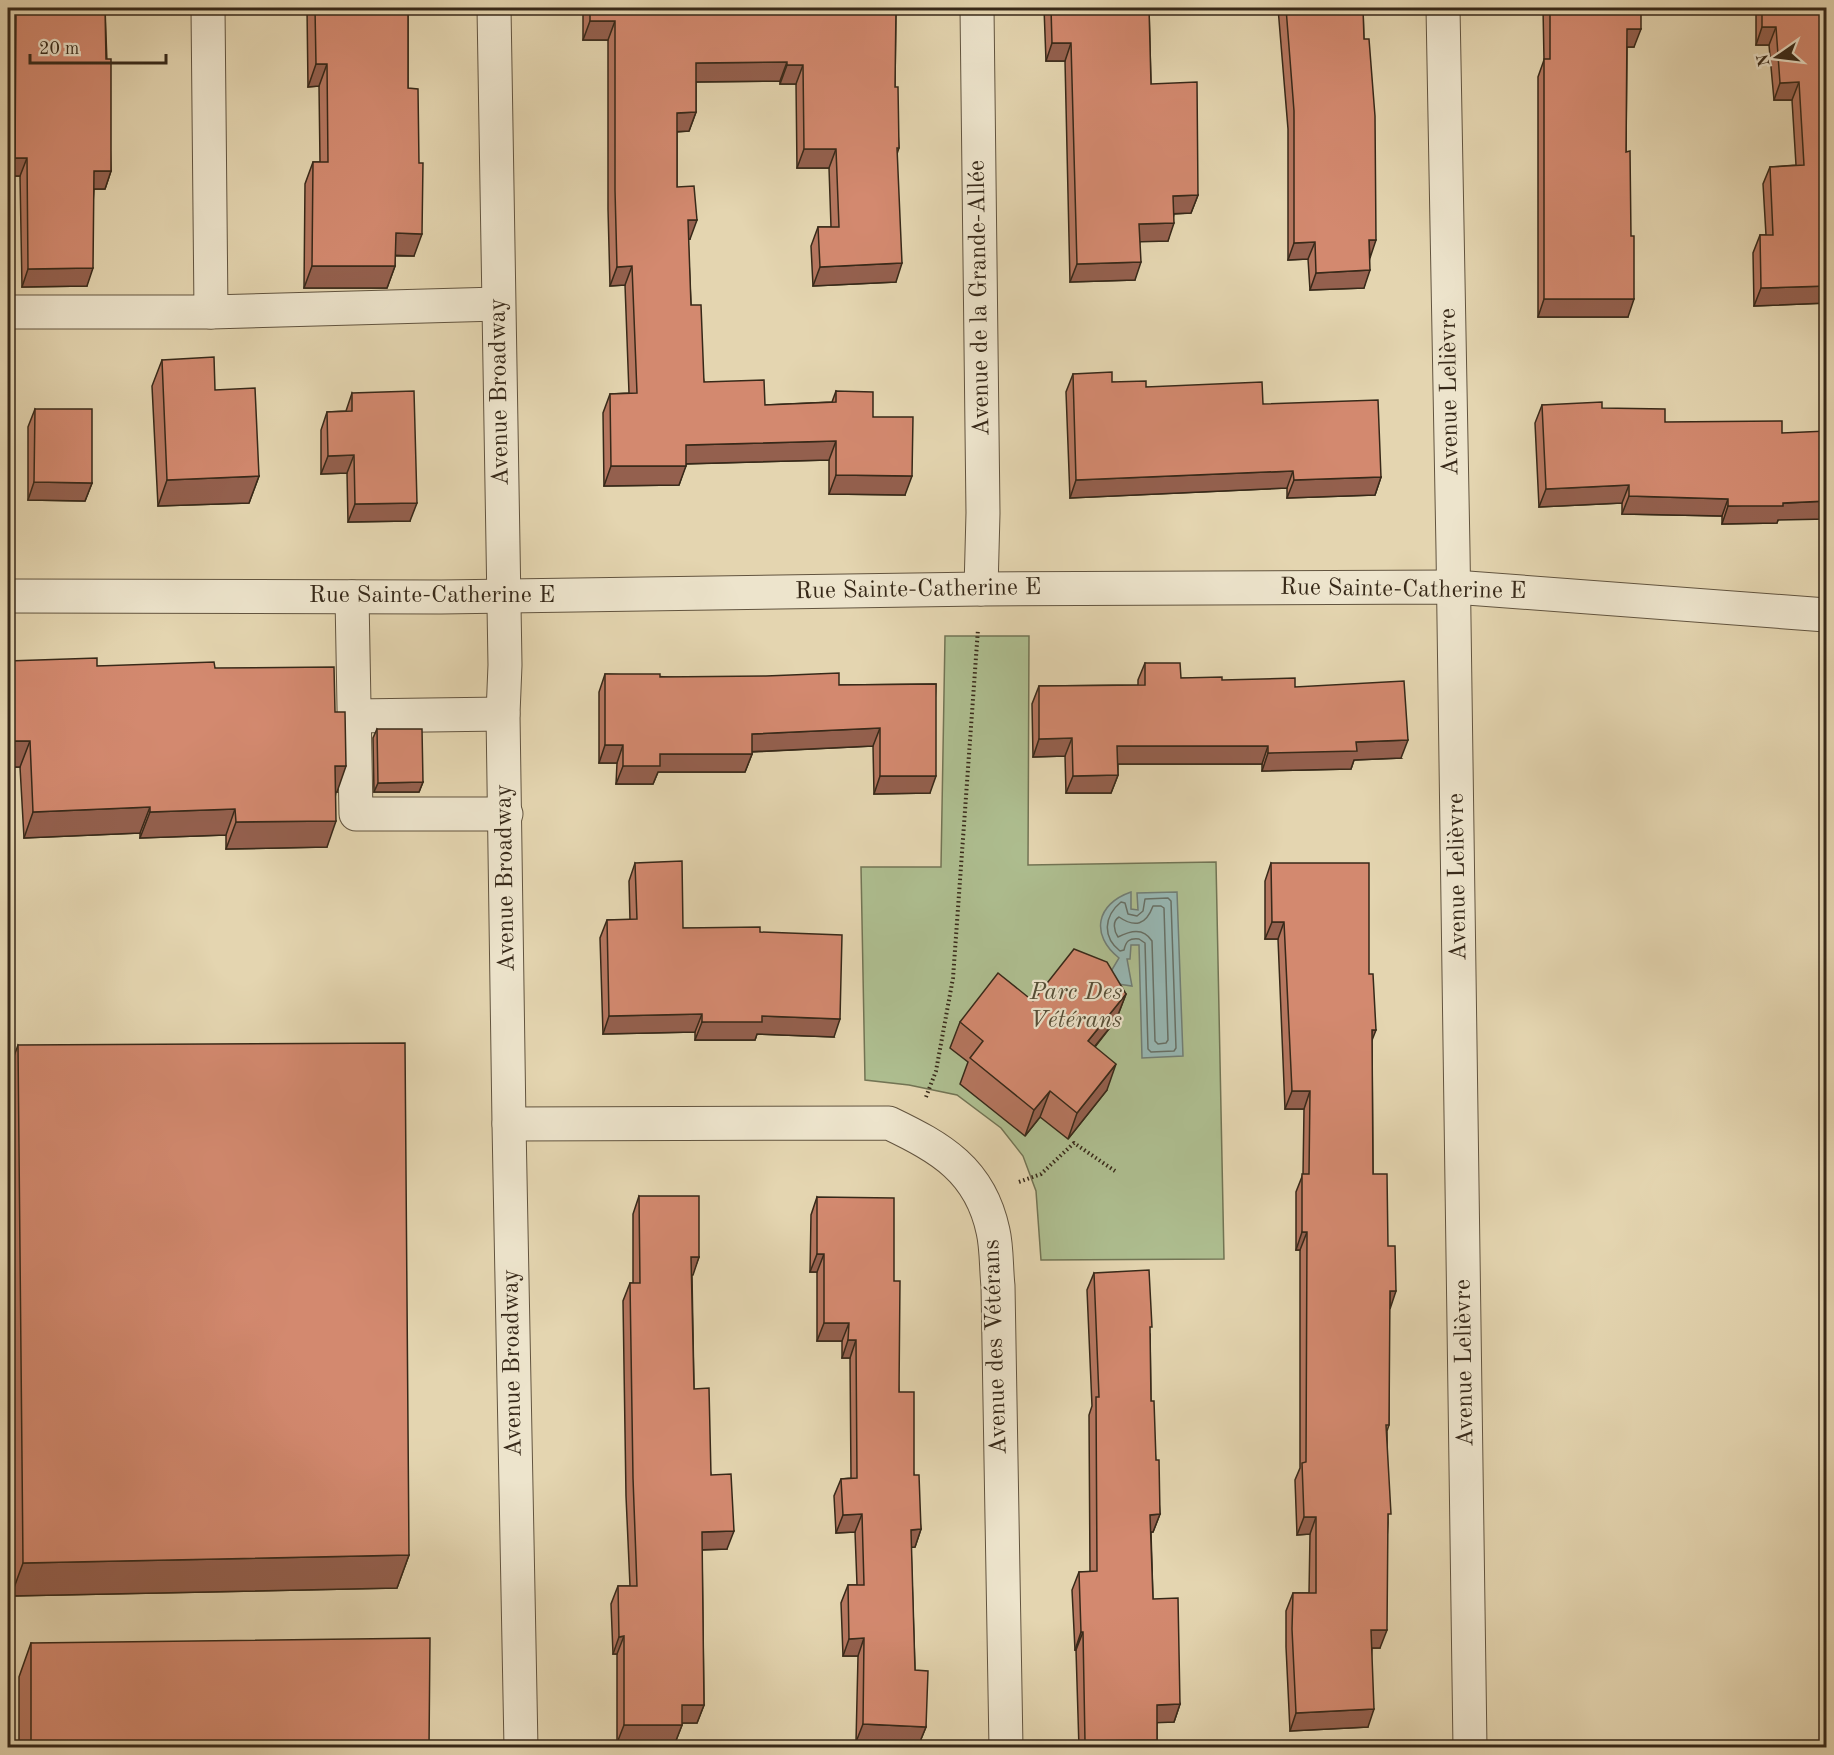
<svg xmlns="http://www.w3.org/2000/svg" width="1834" height="1755" viewBox="0 0 1834 1755" font-family="'Old Standard TT',serif">
<style>
.green{fill:#aebe90;stroke:#727454;stroke-width:1.5}
.water{fill:#97b7b3;stroke:#717e75;stroke-width:1.5}
.lines{fill:none;stroke-linecap:round;stroke-linejoin:round}
.shore{stroke:#677066;stroke-width:1.5}
.minor-casing{stroke:#62543f;stroke-width:35}
.path{stroke:#372919;stroke-width:4;stroke-dasharray:1.5 3;stroke-linecap:butt}
.minor{stroke:#ede4cc;stroke-width:33}
.wall{fill:#b5765f;stroke:#372919;stroke-width:1.5}
.shaded-wall{fill:#94604e;stroke:#372919;stroke-width:1.5}
.building{fill:#d3896f;stroke:#372919;stroke-width:1.5}
.labels{text-anchor:middle;dominant-baseline:central;stroke-width:4.5;stroke-linejoin:round;paint-order:stroke}
.street-label{font-size:24px;fill:#372919;stroke:#ede4cc}
.park-label{font-size:24px;font-style:italic;fill:#554e37;stroke:#ede4cc}
</style>
<rect width="100%" height="100%" fill="#e4d5b0"/>
<filter id="stains"><feTurbulence type="fractalNoise" baseFrequency=".00333" numOctaves="4"/><feColorMatrix values="0 0 0 0 .2 0 0 0 0 .09 0 0 0 0 .02 0 0 0 .5 -.17"/></filter>
<radialGradient id="worn" r=".72"><stop offset=".6" stop-color="#630" stop-opacity="0"/><stop offset="1" stop-color="#630" stop-opacity=".3"/></radialGradient>
<path class="green" d="M945 636H1029L1028 865 1216 862 1224 1259 1041 1260 1036 1191 1023 1156 1001 1128 957 1095 909 1085 865 1080 861 867H941Z"/>
<path class="water" d="M1131 892V909L1138 910 1137 893 1177 892 1183 1056 1142 1058 1139 945H1131L1130 959H1127L1132 986 1118 984 1107 978 1119 958C1090 935 1096 904 1131 892Z"/>
<g class="lines">
<g class="shore">
<path d="M1168 898 1171 901 1176 1048 1174 1051 1151 1052 1148 1049 1145 943 1139 939C1129 938 1126 941 1124 950L1120 951C1102 937 1104 916 1121 902L1125 903 1128 914 1137 916 1143 911 1145 899Z"/>
<path d="M1153 906H1161L1164 908 1168 1040 1166 1043 1158 1044 1155 1041 1152 941C1143 927 1130 931 1118 937 1114 931 1112 921 1119 917 1135 928 1146 925 1153 906Z"/>
</g>
<defs>
<g id="minor">
<path d="M208 8 211 312"/>
<path d="M494 8 505 665 503 714 509 1124 521 1748"/>
<path d="M977 8 983 513 981 589"/>
<path d="M1443 8 1453 550 1470 1748"/>
<path d="M8 312H211L498 304"/>
<path d="M8 596 441 597 981 589 1454 587 1826 615"/>
<path d="M352 597 356 814H506"/>
<path d="M354 716 503 714"/>
<path d="M509 1124 889 1123C941 1148 980 1170 993 1231 997 1248 996 1268 998 1286L1006 1748"/>
</g>
</defs>
<use href="#minor" class="minor-casing"/>
<g class="path">
<path d="M926 1097 936 1071 953 978 978 629"/>
<path d="M1019 1182 1041 1174 1074 1143 1115 1171"/>
</g>
<use href="#minor" class="minor"/>
</g>
<g class="wall">
<path d="M8 8H105L111 171 105 189H94L87 286 22 287 20 176H9V34H8Z"/>
<path d="M307 8H408V88L414 256H395V266L387 288H304L305 184 313 162H320L319 86 308 87Z"/>
<path d="M583 8H896L895 87 899 148 897 154 896 282 813 286 811 246 818 227H831L829 168H797L796 84H780V81L696 82V112L689 131 677 132V187L690 239H688L691 305 704 382 765 405 832 402 836 391 873 417 905 495 829 494V460L686 464 679 485 604 486 603 413 610 394 629 393 625 285 610 286 608 209V40H583Z"/>
<path d="M1044 8H1149L1151 84 1198 195 1191 213 1174 214 1168 241H1140L1135 280 1070 282 1065 61H1046Z"/>
<path d="M1278 8H1363L1370 257 1364 288 1310 290 1308 259 1288 260V129Z"/>
<path d="M1543 8H1641L1634 47H1627L1626 152 1628 317H1538V77L1544 60Z"/>
<path d="M1756 8H1827V303L1754 306 1753 253 1760 235H1766L1763 184 1770 167 1796 165 1792 100H1774L1769 45H1756Z"/>
<path d="M162 360 215 390 259 476 249 503 158 506 152 386Z"/>
<path d="M1073 374 1112 382 1263 404 1381 477 1375 495 1287 498V488L1070 498 1066 392Z"/>
<path d="M352 393 410 521 348 522 347 473 321 474V430L327 412 346 411Z"/>
<path d="M1542 405 1665 422 1778 520 1777 523 1722 524V516L1622 514V503L1539 507 1535 423Z"/>
<path d="M35 409 92 483 85 501 28 500V427Z"/>
<path d="M8 661 97 666 215 668 337 792H336L327 847 226 849V835L140 838V833L24 838 20 767H8Z"/>
<path d="M1145 663 1181 678 1295 687 1401 758 1354 760 1351 769 1262 771V764H1118V775L1111 793H1066L1065 756 1033 757 1032 704 1039 686 1138 685V680Z"/>
<path d="M605 674 839 685 936 684 930 793 874 794 873 746 752 752V754L745 772H658L653 784H616L617 763H599V692Z"/>
<path d="M377 729 423 782 419 792H374L373 738Z"/>
<path d="M635 863 683 928 760 932 834 1037 757 1034 755 1040H695V1032L603 1034 600 938 607 920H630L629 881Z"/>
<path d="M1271 863 1369 974 1372 1041 1373 1174 1389 1309V1425L1387 1431 1388 1523 1380 1648H1372L1368 1727 1290 1731 1286 1647V1611L1293 1593H1309L1310 1534 1297 1535 1295 1480 1300 1468V1250H1296V1192L1303 1174 1304 1109H1285L1278 939H1265V881Z"/>
<path d="M1126 994 1116 1020 1095 1047 1107 1090 1068 1139 1040 1117 1025 1136 960 1084 968 1062 950 1048 960 1022 1033 1001Z"/>
<path d="M18 1045 409 1555 397 1588 11 1596 8 1284V1073Z"/>
<path d="M639 1196 699 1257 692 1275 694 1389 711 1475 727 1549 702 1550 704 1705 697 1723H682V1725L675 1743H617V1654H613L611 1604 618 1586H630L626 1496 623 1301 630 1283H633V1214Z"/>
<path d="M817 1197 894 1281 899 1392 914 1475 921 1529 915 1547H911L915 1670 926 1727 919 1744 856 1742 858 1656H843L841 1603 848 1585H857L855 1532 836 1533 834 1496 841 1479 851 1478 850 1358H842V1341H817V1272H810L811 1215Z"/>
<path d="M1094 1273 1150 1334 1151 1401 1160 1514 1153 1532H1151L1153 1599 1180 1704 1174 1722H1157V1740L1154 1748H1079L1076 1650H1075L1072 1590 1079 1572H1090L1089 1415 1092 1406 1087 1290Z"/>
<path d="M31 1643 429 1748H19V1677Z"/>
</g>
<g class="shaded-wall">
<path d="M14 16H16L9 34H8Z"/>
<path d="M590 21H615L608 40H583Z"/>
<path d="M1762 27H1776L1769 45H1756Z"/>
<path d="M1627 29H1641L1634 47H1621Z"/>
<path d="M1052 43H1071L1065 61H1046Z"/>
<path d="M787 62 780 81 689 82 696 63Z"/>
<path d="M316 64H327L319 86 308 87Z"/>
<path d="M787 65H803L796 84H780Z"/>
<path d="M1799 82 1792 100H1774L1780 83Z"/>
<path d="M696 112 689 131 670 132 677 113Z"/>
<path d="M804 149H836L829 168H797Z"/>
<path d="M15 158H27L20 176H9Z"/>
<path d="M94 171H111L105 189H88Z"/>
<path d="M1198 195 1191 213 1167 214 1173 196Z"/>
<path d="M688 220H697L690 239 681 240Z"/>
<path d="M1174 223 1168 241 1133 242 1139 224Z"/>
<path d="M396 233 422 234 414 256 388 255Z"/>
<path d="M1369 240H1376L1370 258Z"/>
<path d="M1315 242 1308 259 1288 260 1294 243Z"/>
<path d="M1141 262 1135 280 1070 282 1077 264Z"/>
<path d="M902 263 896 282 813 286 820 267Z"/>
<path d="M312 266H395L387 288H304Z"/>
<path d="M632 266 625 285 610 286 617 267Z"/>
<path d="M93 268 87 286 22 287 28 269Z"/>
<path d="M1370 270 1364 288 1310 290 1316 273Z"/>
<path d="M1827 286V303L1754 306 1761 288Z"/>
<path d="M1544 299H1634L1628 317H1538Z"/>
<path d="M836 441 829 460 679 464 686 445Z"/>
<path d="M354 455 347 473 321 474 328 456Z"/>
<path d="M611 466H686L679 485 604 486Z"/>
<path d="M1293 471 1287 488 1070 498 1076 480Z"/>
<path d="M836 475 912 476 905 495 829 494Z"/>
<path d="M259 476 249 503 158 506 167 480Z"/>
<path d="M1381 477 1375 495 1287 498 1294 480Z"/>
<path d="M34 482 92 483 85 501 28 500Z"/>
<path d="M1629 485 1622 503 1539 507 1546 489Z"/>
<path d="M1629 496 1728 499 1722 516 1622 514Z"/>
<path d="M1827 501V519L1778 520 1777 523 1722 524 1728 506Z"/>
<path d="M417 503 410 521 348 522 355 504Z"/>
<path d="M880 728 873 746 745 752 752 734Z"/>
<path d="M1072 738 1065 756 1033 757 1039 739Z"/>
<path d="M1408 740 1401 758 1354 760 1351 769 1262 771 1268 753 1356 742Z"/>
<path d="M12 741H30L20 767H8V753Z"/>
<path d="M605 745H623L617 763H599Z"/>
<path d="M1117 746H1268L1262 764H1111Z"/>
<path d="M660 754H752L745 772H658L653 784H616L623 766Z"/>
<path d="M335 766H346L337 792H326Z"/>
<path d="M1118 775 1111 793H1066L1073 776Z"/>
<path d="M880 776H936L930 793 874 794Z"/>
<path d="M423 782 419 792H374L378 783Z"/>
<path d="M150 807 140 833 24 838 33 812Z"/>
<path d="M235 809 226 835 140 838 150 812Z"/>
<path d="M336 821 327 847 226 849 236 822Z"/>
<path d="M1272 922H1284L1278 939H1265Z"/>
<path d="M1126 994 1116 1020 1078 1067 1088 1041Z"/>
<path d="M702 1014 695 1032 603 1034 609 1016Z"/>
<path d="M762 1016 840 1019 834 1037 757 1034 755 1040H695L702 1022Z"/>
<path d="M1372 1030H1376L1369 1048Z"/>
<path d="M1116 1064 1107 1090 1068 1139 1077 1113Z"/>
<path d="M1050 1091 1040 1117 1025 1136 1034 1110Z"/>
<path d="M1292 1091H1310L1304 1109H1285Z"/>
<path d="M1302 1232H1307L1300 1250H1296Z"/>
<path d="M817 1254H824L817 1272H810Z"/>
<path d="M691 1257H699L693 1275H685Z"/>
<path d="M1390 1291H1396L1390 1309Z"/>
<path d="M824 1323H849L842 1341H817Z"/>
<path d="M848 1340H856L850 1358H842Z"/>
<path d="M862 1514 855 1532 836 1533 843 1515Z"/>
<path d="M1160 1514 1153 1532H1144L1150 1515Z"/>
<path d="M1304 1517H1316L1310 1534 1297 1535Z"/>
<path d="M921 1529 915 1547 904 1548 911 1530Z"/>
<path d="M734 1531 727 1549 695 1550 702 1532Z"/>
<path d="M409 1555 397 1588 11 1596 23 1563Z"/>
<path d="M1371 1630H1387L1380 1648H1364Z"/>
<path d="M1081 1632H1083L1076 1650H1075Z"/>
<path d="M624 1636 617 1654H613L619 1637Z"/>
<path d="M864 1638 858 1656H843L849 1639Z"/>
<path d="M1180 1704 1174 1722 1150 1723 1157 1705Z"/>
<path d="M682 1705H704L697 1723H675Z"/>
<path d="M1374 1709 1368 1727 1290 1731 1296 1713Z"/>
<path d="M863 1724 926 1727 919 1744 856 1742Z"/>
<path d="M624 1725H682L675 1743H617Z"/>
<path d="M1157 1740 1154 1748H1083L1085 1741Z"/>
</g>
<g class="building">
<path d="M13 8H105L106 59H111V171H94L93 268 28 269 27 158H15L16 16H14Z"/>
<path d="M315 8H408V88L418 89 419 163H423L422 234 396 233 395 266H312L313 162H328L327 64H316Z"/>
<path d="M590 8H896L895 87H898L899 148H897L902 263 820 267 818 227H839L836 149H804L803 65H787V62L696 63V112L677 113V187L694 186 697 220H688L691 305H701L704 382 764 380 765 405 836 402V391L873 392V417H913L912 476 836 475V441L686 445V466H611L610 394 637 393 632 266 617 267 615 190V21H590Z"/>
<path d="M1051 8H1149L1151 84 1197 82 1198 195 1173 196 1174 223 1139 224 1141 262 1077 264 1071 43H1052Z"/>
<path d="M1286 8H1363L1364 39H1369L1375 116 1376 240H1369L1370 270 1316 273 1315 242 1294 243V111Z"/>
<path d="M1550 8H1641V29H1627L1626 152 1630 151 1631 236H1634V299H1544V59H1550Z"/>
<path d="M1762 8H1827V286L1761 288 1760 235H1773L1770 167 1804 165 1799 82 1780 83 1776 27H1762Z"/>
<path d="M214 357 215 390 255 388 259 476 167 480 162 360Z"/>
<path d="M1112 372V382L1146 381V387L1262 382 1263 404 1378 400 1381 477 1294 480 1293 471 1076 480 1073 374Z"/>
<path d="M414 391 417 503 355 504 354 455 328 456 327 412 352 411V393Z"/>
<path d="M1602 402V408L1665 409V422L1782 421V433L1827 431V501L1783 503V506H1728V499L1629 496V485L1546 489 1542 405Z"/>
<path d="M35 409H92V483L34 482Z"/>
<path d="M97 658V666L214 662 215 668 334 667 335 712H345L346 766H335L336 821 236 822 235 809 150 812V807L33 812 30 741H12L8 661Z"/>
<path d="M1145 663H1180L1181 678 1222 677V680L1295 678V687L1404 681 1408 740 1356 742 1357 751 1268 753V746H1117L1118 775 1073 776 1072 738 1039 739V686L1145 685Z"/>
<path d="M839 673V685L936 684V776H880V728L752 734V754H660V766H623V745H605V674H660V677L766 676Z"/>
<path d="M377 729H422L423 782 378 783Z"/>
<path d="M682 861 683 928 760 927V932L842 935 840 1019 762 1016V1022H702V1014L609 1016 607 920 637 919 635 863Z"/>
<path d="M1271 863H1369V974H1373L1376 1030H1372L1373 1174H1387L1388 1246H1395L1396 1291H1390L1389 1425H1386L1391 1514H1388L1387 1630H1371L1374 1709 1296 1713 1292 1629 1293 1593H1316V1517H1304L1302 1463 1306 1462 1307 1232H1302V1174H1309L1310 1091H1292L1284 922H1272Z"/>
<path d="M1074 949 1107 962 1126 994 1088 1041 1116 1064 1077 1113 1050 1091 1034 1110 970 1058 983 1041 960 1022 998 973 1033 1001Z"/>
<path d="M405 1043 409 1555 23 1563 18 1045Z"/>
<path d="M639 1196H699V1257H691L694 1389 709 1388 711 1475 731 1474 734 1531 702 1532 704 1705H682V1725H624V1636L619 1637 618 1586H637L633 1478 630 1283H640Z"/>
<path d="M817 1197 894 1198V1281H900L899 1392H914V1475H919L921 1529 911 1530 915 1670 928 1671 926 1727 863 1724 864 1638 849 1639 848 1585H864L862 1514 843 1515 841 1479 857 1478 856 1340H848L849 1323H824V1254H817Z"/>
<path d="M1149 1270 1152 1327H1150L1151 1401H1154L1156 1460H1159L1160 1514 1150 1515 1153 1599 1178 1598 1180 1704 1157 1705V1740L1085 1741 1083 1632H1081L1079 1572 1097 1571 1096 1397H1099L1094 1273Z"/>
<path d="M430 1638 429 1748H31V1643Z"/>
</g>
<g class="labels">
<g class="street-label">
<text transform="translate(980 298) rotate(-91)">Avenue de la Grande-Allée</text>
<text transform="translate(500 392) rotate(-91)">Avenue Broadway</text>
<text transform="translate(1450 392) rotate(-91)">Avenue Lelièvre</text>
<text transform="translate(918 590) rotate(-1)">Rue Sainte-Catherine E</text>
<text transform="translate(1403 590) rotate(1)">Rue Sainte-Catherine E</text>
<text x="432" y="596">Rue Sainte-Catherine E</text>
<text transform="translate(1458 877) rotate(-91)">Avenue Lelièvre</text>
<text transform="translate(506 878) rotate(-91)">Avenue Broadway</text>
<text transform="translate(996 1347) rotate(-92)">Avenue des Vétérans</text>
<text transform="translate(513 1363) rotate(-91)">Avenue Broadway</text>
<text transform="translate(1465 1363) rotate(-91)">Avenue Lelièvre</text>
</g>
<g class="park-label">
<text x="1076" y="993">Parc Des<tspan x="1076" dy="28">Vétérans</tspan></text>
</g>
</g>
<rect width="1834" height="1755" fill="none" stroke="#e4d5b0" stroke-width="30"/>
<rect x="9" y="9" width="1816" height="1737" fill="none" stroke="#372919" stroke-width="3"/>
<rect x="15" y="15" width="1804" height="1725" fill="none" stroke="#372919" stroke-width="1.5"/>
<g transform="translate(1777 57) rotate(256)" stroke="#ede4cc" stroke-width="4.5" paint-order="stroke">
<path d="M0-4.5L10 22L0 15L-10 22Z" fill="#372919"/>
<text y="-9" font-size="16" font-weight="bold" text-anchor="middle" fill="#372919">N</text>
</g>
<path d="M30 54v9h136v-9" fill="none" stroke="#372919" stroke-width="3"/>
<text x="39" y="54" font-size="18" fill="#372919" stroke="#ede4cc" stroke-width="4.5" paint-order="stroke">20 m</text>
<rect width="100%" height="100%" filter="url(#stains)"/>
<rect width="100%" height="100%" fill="url(#worn)"/>
</svg>
